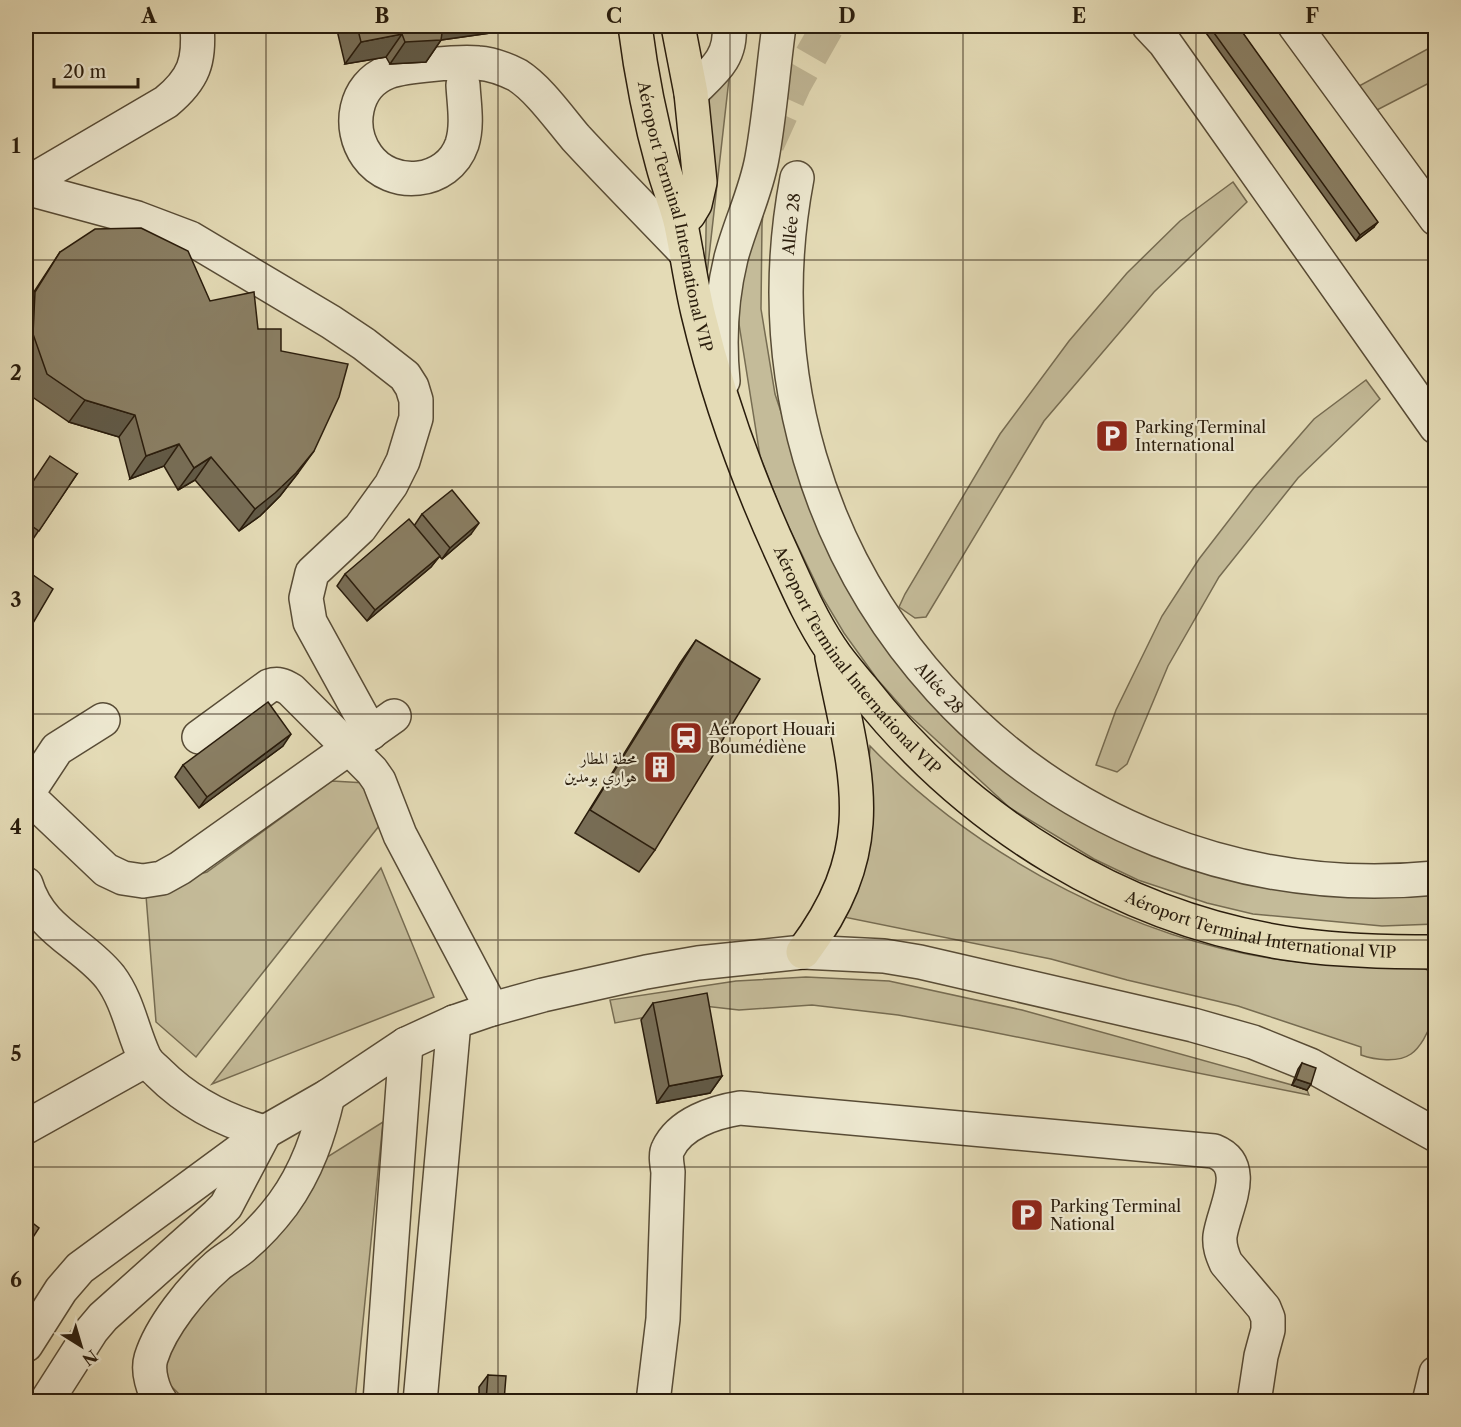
<svg xmlns="http://www.w3.org/2000/svg" width="1461" height="1427" viewBox="0 0 1461 1427" font-family="'Libre Caslon Text',Amiri,serif">
<style>
.green{fill:#c4bb99;stroke:#766c52;stroke-width:1.5}
.lines{fill:none;stroke-linecap:round;stroke-linejoin:round}
.minor-tunnel{stroke:#bfb594;stroke-width:33;stroke-dasharray:33 16;stroke-linecap:butt}
.minor-casing{stroke:#584c36;stroke-width:36}
.major-casing{stroke:#291c0c;stroke-width:36}
.minor{stroke:#ede8d0;stroke-width:33}
.major{stroke:#e4dbb6;stroke-width:33}
.wall{fill:#776d56;stroke:#291c0c;stroke-width:1.5}
.shaded-wall{fill:#615946;stroke:#291c0c;stroke-width:1.5}
.building{fill:#8a7f64;stroke:#291c0c;stroke-width:1.5}
.grid{fill:none;stroke:#291c0c;stroke-width:1.5;stroke-opacity:0.55}
.labels{text-anchor:middle;dominant-baseline:central;stroke-width:4.5;stroke-linejoin:round;paint-order:stroke}
.street-label{font-size:16px;fill:#291c0c;stroke:#ede8d0}
.poi-label{font-size:16px;fill:#291c0c;stroke:#ede8d0;text-anchor:start}
.neatline{fill:none;stroke:#291c0c;stroke-width:2}
.grid-label{font-size:20px;text-anchor:middle;font-weight:bold;fill:#291c0c}
</style>
<rect width="100%" height="100%" fill="#e4dbb6"/>
<filter id="stains"><feTurbulence type="fractalNoise" baseFrequency=".00333" numOctaves="4"/><feColorMatrix values="0 0 0 0 .2 0 0 0 0 .09 0 0 0 0 .02 0 0 0 .5 -.17"/></filter>
<radialGradient id="worn" r=".72"><stop offset=".6" stop-color="#630" stop-opacity="0"/><stop offset="1" stop-color="#630" stop-opacity=".3"/></radialGradient>
<g class="green">
<path d="M730 26H746L730 70 705 292 707 171 700 84Z"/>
<path d="M1435 45V80L1375 111 1359 86Z"/>
<path d="M771 137 762 224 761 309 775 394 803 478 839 560 1077 809 1334 890 1435 896V924L1382 926 1253 914 1207 903 1138 880 1094 859 1010 808 908 714 877 679 844 633 823 598 783 515 760 456 739 324V279Z"/>
<path d="M1233 182 1247 202 1154 292 1044 421 926 617 915 618 899 607 905 594 1000 434 1069 341 1127 273 1180 221Z"/>
<path d="M1366 380 1380 399 1298 478 1219 577 1168 666 1127 764 1117 772 1096 765 1116 710 1162 616 1199 559 1253 489 1314 419Z"/>
<path d="M870 746C978 858 1145 947 1301 962 1340 966 1380 965 1420 966 1425 969 1431 971 1434 977 1444 997 1429 1041 1411 1054 1398 1063 1375 1060 1361 1055V1047L1238 1006 1127 980 1051 959 829 914 866 817Z"/>
<path d="M332 781 366 783 379 826 196 1057 156 1022 145 883 172 882 207 872Z"/>
<path d="M381 868 434 997 212 1084Z"/>
<path d="M806 977 889 981 1022 1010 1292 1085 1307 1090 1309 1095 977 1029 898 1015 812 1005 739 1010 704 1006 615 1023 610 1000 736 981Z"/>
<path d="M383 1122 355 1401H186L164 1379 165 1353 186 1319 324 1159Z"/>
</g>
<g class="lines">
<path class="minor-tunnel" d="M768 144 795 84 828 26"/>
<defs>
<g id="minor">
<path d="M1149 26 1165 43 1206 101 1436 427"/>
<path d="M1295 26 1436 219"/>
<path d="M463 85C464 104 468 125 462 144 448 185 391 190 367 156 347 128 354 85 388 72 403 66 461 61 478 63 492 64 505 69 517 75 539 89 559 118 576 138 612 177 649 214 686 253"/>
<path d="M691 93C712 72 732 59 729 26"/>
<path id="s1" d="M797 178C723 568 1039 917 1436 878"/>
<path d="M26 184 166 102C194 79 200 61 197 26"/>
<path d="M26 188 137 218 190 238 331 322 364 344 405 376 412 387 416 400V418L403 461 391 485 360 528 312 573 306 598 310 622 371 733"/>
<path d="M723 381C719 340 721 299 731 258 740 224 756 192 762 158 770 114 773 69 779 26"/>
<path d="M199 737 269 686C278 683 283 685 291 690L372 771 379 781 400 835 492 1009"/>
<path d="M26 794 106 870 123 878 143 881 162 878 180 868 394 716"/>
<path d="M26 796 57 749 103 720"/>
<path d="M26 884C40 931 83 943 110 977 128 1001 132 1030 144 1056 147 1063 154 1068 159 1073 189 1103 225 1121 265 1132L226 1206 217 1215 103 1317 92 1330 46 1402"/>
<path d="M26 1127 146 1060"/>
<path d="M26 1345 61 1290 80 1268 265 1132 328 1096 406 1044 454 1022 492 1009 543 995 646 972 698 963 803 952 884 956 920 962 1193 1025 1253 1042 1310 1065 1436 1135"/>
<path d="M161 1402C153 1391 147 1371 151 1358 161 1326 192 1288 217 1266 225 1259 235 1254 243 1247 257 1235 271 1220 283 1204 307 1171 319 1135 328 1096"/>
<path d="M380 1402 406 1044"/>
<path d="M420 1402 454 1022"/>
<path d="M653 1402 663 1319 668 1172C667 1165 665 1154 668 1149 680 1123 715 1112 740 1108L1214 1151C1251 1166 1224 1208 1220 1236 1219 1246 1222 1254 1226 1263L1264 1308 1268 1318V1330L1261 1356 1254 1402"/>
<path d="M1429 1402 1436 1373"/>
</g>
<g id="major">
<path id="s2" d="M635 26C641 73 650 120 663 166 668 186 677 205 681 225 687 254 691 284 698 313 718 397 748 480 784 558 798 589 812 621 831 649 840 663 851 675 861 687 967 823 1126 922 1299 945 1344 951 1390 952 1436 952"/>
<path d="M678 26 691 93 700 182 695 204 689 214 681 222"/>
<path d="M803 952C883 846 856 775 832 657"/>
</g>
</defs>
<use href="#minor" class="minor-casing"/>
<use href="#major" class="major-casing"/>
<use href="#minor" class="minor"/>
<use href="#major" class="major"/>
</g>
<g class="wall">
<path d="M336 26H521L518 29 441 40 426 62 390 64 386 57 345 64Z"/>
<path d="M1201 26H1238L1374 227 1356 241Z"/>
<path d="M60 252 210 301 258 329 281 351 298 473 280 496 260 516 239 531 195 480 178 490 164 466 130 479 119 437 69 422 31 396 26 380V304Z"/>
<path d="M77 474 31 542 26 539V492Z"/>
<path d="M422 514 471 534 442 559 439 556 431 567 367 621 337 586 345 574 414 526Z"/>
<path d="M696 640 655 850 639 872 575 833 680 663Z"/>
<path d="M283 746 199 808 175 777 183 765Z"/>
<path d="M653 1003 722 1076 710 1093 657 1103 641 1020Z"/>
<path d="M1302 1063 1311 1084 1307 1090 1292 1085 1298 1069Z"/>
<path d="M488 1375 504 1401H479V1387Z"/>
</g>
<g class="shaded-wall">
<path d="M439 26H521L518 29 441 40 426 62 390 64 405 42Z"/>
<path d="M402 34 386 57 345 64 361 42Z"/>
<path d="M1378 222 1374 227 1356 241 1360 235Z"/>
<path d="M85 400 135 415 119 437 69 422Z"/>
<path d="M179 444 164 466 130 479 146 456Z"/>
<path d="M314 451 298 473 280 496 260 516 239 531 255 509Z"/>
<path d="M211 457 195 480 178 490 194 468Z"/>
<path d="M479 523 471 534 442 559 450 548Z"/>
<path d="M440 556 431 567 367 621 375 610Z"/>
<path d="M291 734 283 746 199 808 207 797Z"/>
<path d="M722 1076 710 1093 657 1103 669 1086Z"/>
<path d="M1296 1079 1311 1084 1307 1090 1292 1085Z"/>
</g>
<g class="building">
<path d="M357 26H443L441 40 405 42 402 34 361 42Z"/>
<path d="M1209 26H1238L1378 222 1360 235Z"/>
<path d="M141 228 188 251 210 301 254 292 258 329H281V351L348 364 339 397 314 451 296 473 275 493 255 509 211 457 194 468 179 444 146 456 135 415 85 400 47 374 33 334 35 292 60 252 95 229Z"/>
<path d="M50 456 77 474 39 531 26 522V492Z"/>
<path d="M452 490 479 523 450 548 422 514Z"/>
<path d="M409 519 440 556 375 610 345 574Z"/>
<path d="M26 570 53 589 26 635Z"/>
<path d="M696 640 760 679 655 850 590 810Z"/>
<path d="M268 702 291 734 207 797 183 765Z"/>
<path d="M707 993 722 1076 669 1086 653 1003Z"/>
<path d="M26 1014 30 1016 26 1022Z"/>
<path d="M1302 1063 1316 1068 1311 1084 1296 1079Z"/>
<path d="M26 1218 39 1228 26 1248Z"/>
<path d="M488 1375 506 1376 504 1401H486Z"/>
</g>
<path class="grid" d="M266 26V1402M498 26V1402M730 26V1402M963 26V1402M1196 26V1402M26 260H1436M26 487H1436M26 714H1436M26 940H1436M26 1167H1436"/>
<defs>
<symbol id="parking-square" viewBox="-11 -11 22 22"><rect x="-9" y="-9" width="18" height="18" rx="4" fill="#8f2418" stroke="#ede8d0"/><path d="M-3.5-5.5H1a3.5 3.5 0 0 1 0 7H-1V5.5H-3.5ZM-1-3.4V-.6H.8a1.4 1.4 0 0 0 0-2.8Z" fill="#fff"/></symbol>
<symbol id="station-square" viewBox="-11 -11 22 22"><rect x="-9" y="-9" width="18" height="18" rx="4" fill="#8f2418" stroke="#ede8d0"/><path d="M-3-6H3Q5-6 5-4V2Q5 4 3 4L4.5 6H3L1.5 4h-3L-3 6H-4.5L-3 4Q-5 4-5 2V-4Q-5-6-3-6ZM-3.5-4v3h7v-3ZM-3.5 1v1.5H-2V1ZM2 1v1.5H3.5V1Z" fill="#fff"/></symbol>
<symbol id="building-square" viewBox="-11 -11 22 22"><rect x="-9" y="-9" width="18" height="18" rx="4" fill="#8f2418" stroke="#ede8d0"/><path d="M-4-6H4V6H1V3H-1V6H-4ZM-2.5-4.3h1.7v1.8h-1.7ZM.8-4.3h1.7v1.8H.8ZM-2.5-1h1.7V.8h-1.7ZM.8-1h1.7V.8H.8Z" fill="#fff"/></symbol>
</defs>
<g fill-rule="evenodd">
<use href="#parking-square" x="1093" y="417" width="38" height="38"/>
<use href="#station-square" x="667" y="719" width="38" height="38"/>
<use href="#building-square" x="641" y="748" width="38" height="38"/>
<use href="#parking-square" x="1008" y="1196" width="38" height="38"/>
</g>
<g class="labels">
<g class="street-label">
<text stroke="none"><textPath href="#s2" startOffset="195">Aéroport Terminal International VIP</textPath></text>
<text transform="translate(791 224) rotate(-84)">Allée 28</text>
<text stroke="none"><textPath href="#s2" startOffset="681">Aéroport Terminal International VIP</textPath></text>
<text stroke="none"><textPath href="#s1" startOffset="549">Allée 28</textPath></text>
<text stroke="none"><textPath href="#s2" startOffset="1185">Aéroport Terminal International VIP</textPath></text>
</g>
<g class="poi-label">
<text x="1135" y="427">Parking Terminal<tspan x="1135" dy="18">International</tspan></text>
<text x="709" y="729">Aéroport Houari<tspan x="709" dy="18">Boumédiène</tspan></text>
<text x="637" y="758" text-anchor="end">محطة المطار<tspan x="637" dy="18">هواري بومدين</tspan></text>
<text x="1050" y="1206">Parking Terminal<tspan x="1050" dy="18">National</tspan></text>
</g>
</g>
<rect width="1461" height="1427" fill="none" stroke="#e4dbb6" stroke-width="66"/>
<g transform="translate(81 1346) rotate(143)" stroke="#ede8d0" stroke-width="4.5" paint-order="stroke">
<path d="M0-4.5L10 22L0 15L-10 22Z" fill="#291c0c"/>
<text y="-9" font-size="16" font-weight="bold" text-anchor="middle" fill="#291c0c">N</text>
</g>
<path d="M54 78v9h84v-9" fill="none" stroke="#291c0c" stroke-width="3"/>
<text x="63" y="78" font-size="18" fill="#291c0c" stroke="#ede8d0" stroke-width="4.5" paint-order="stroke">20 m</text>
<rect x="33" y="33" width="1395" height="1361" class="neatline"/>
<g class="grid-label">
<text x="149" y="23">A</text>
<text x="382" y="23">B</text>
<text x="614" y="23">C</text>
<text x="847" y="23">D</text>
<text x="1079" y="23">E</text>
<text x="1312" y="23">F</text>
<text x="16" y="153">1</text>
<text x="16" y="380">2</text>
<text x="16" y="607">3</text>
<text x="16" y="834">4</text>
<text x="16" y="1061">5</text>
<text x="16" y="1287">6</text>
</g>
<rect width="100%" height="100%" filter="url(#stains)"/>
<rect width="100%" height="100%" fill="url(#worn)"/>
</svg>
